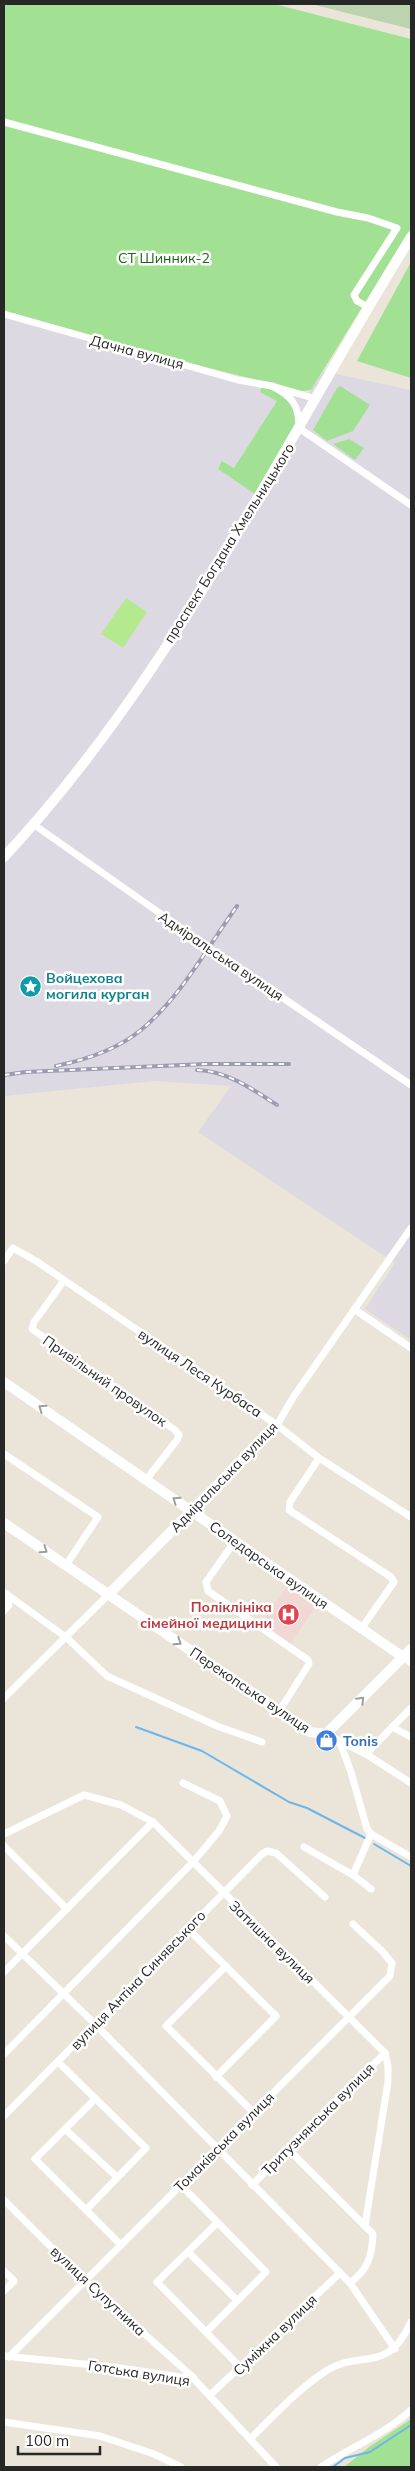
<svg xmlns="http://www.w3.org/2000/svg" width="415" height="2471" viewBox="0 0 415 2471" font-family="Mulish,sans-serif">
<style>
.industrial{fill:#ddd9e2}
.medical{fill:#f1d8d5}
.green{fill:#a2e194}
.cemetery{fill:#bbd4af}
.pitch{fill:#b5e98f}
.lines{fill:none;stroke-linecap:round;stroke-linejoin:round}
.stream{stroke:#6ab6ed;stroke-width:2}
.street{stroke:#fff;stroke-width:7}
.secondary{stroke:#fff;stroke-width:10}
.rail-casing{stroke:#9c9bb2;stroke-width:4}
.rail{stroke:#fff;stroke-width:2;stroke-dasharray:5.5;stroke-linecap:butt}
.oneway{stroke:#9e9e9e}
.labels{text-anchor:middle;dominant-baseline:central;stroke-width:5;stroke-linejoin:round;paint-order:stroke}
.park-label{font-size:14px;fill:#1d6219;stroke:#fff}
.street-label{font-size:14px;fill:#272727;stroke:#fff}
.culture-label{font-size:14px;font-weight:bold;fill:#0d838f;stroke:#fff;text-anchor:start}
.health-label{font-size:14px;font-weight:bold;fill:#be3a42;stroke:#fff;text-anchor:end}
.shop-label{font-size:14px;font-weight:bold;fill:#366cbe;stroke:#fff;text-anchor:start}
</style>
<rect width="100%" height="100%" fill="#eae5d8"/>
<path class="industrial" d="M4 314 308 395 323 371 411 390V1340L365 1309 395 1263 198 1132 231 1086 155 1081 4 1096Z"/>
<path class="medical" d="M288 1585 317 1605 289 1645 260 1625Z"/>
<g class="green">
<path d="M4 4H274L411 39V228L311 390 302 391 164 357 4 312Z"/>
<path d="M411 262V378L357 361Z"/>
<path d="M263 385C284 395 297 402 297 428L255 494 218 469 222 461 234 468 277 401 260 392Z"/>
<path d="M340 386 370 405 353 431 327 441 313 430 337 388Z"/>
<path d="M349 439 364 448 355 460 333 444Z"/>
<path d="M411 2419V2467H344L369 2447Z"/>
</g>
<path class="cemetery" d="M311 4H411V29Z"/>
<path class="pitch" d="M126 598 147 612 123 648 101 634Z"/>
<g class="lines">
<g class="stream">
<path d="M136 1727 202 1751 289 1802 307 1808 365 1838"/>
<path d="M374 1844 411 1866"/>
<path d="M333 2467 345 2458 370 2452 411 2425"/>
</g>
<g class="street">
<path d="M4 122 337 212 368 218 397 228 354 295 357 301 368 307"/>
<path d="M4 314 238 380 272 386"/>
<path d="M316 399 272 386C292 396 299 405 299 428L411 505"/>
<path d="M33 824 208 947 411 1085"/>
<path d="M4 1261 13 1248 36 1261 277 1425 319 1458 411 1517"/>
<path d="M63 1282 34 1322 32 1329 175 1430 179 1435 177 1440 146 1480"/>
<path d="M354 1309 411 1348"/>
<path d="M277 1425 294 1396 411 1228"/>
<path d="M4 1454 98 1517 66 1565"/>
<path d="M319 1458 290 1502 289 1510 391 1577 394 1582 361 1629"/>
<path d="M235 1541 206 1582 208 1591 308 1660 309 1664 280 1710"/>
<path d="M4 1611 9 1605 5 1593 67 1638 107 1676 217 1726 262 1742"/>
<path d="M403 1657 411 1663"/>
<path d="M4 1698 108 1595"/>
<path d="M392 1727 411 1737"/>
<path d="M326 1734 366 1754 411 1783"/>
<path d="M340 1742 351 1772 367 1829 371 1834 353 1875"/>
<path d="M366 1754 411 1708"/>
<path d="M4 1834 84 1795 121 1805 153 1822 385 2053 388 2066V2082L365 2225"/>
<path d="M371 1834 411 1857"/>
<path d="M4 1846 67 1909"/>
<path d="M304 1847 353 1875 371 1889"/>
<path d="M188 1929 276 2016 216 2077"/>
<path d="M4 1936 94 2023 350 2283 395 2349"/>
<path d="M226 1966 166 2026 254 2113"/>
<path d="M4 1972 153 1822"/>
<path d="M4 2054 193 1862 219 1831 227 1816 220 1801 183 1783"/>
<path d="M58 2062 146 2148 86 2210"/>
<path d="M95 2099 35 2159 121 2245"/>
<path d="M4 2116 262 1854 267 1851 276 1853 325 1897"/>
<path d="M65 2129 117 2177"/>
<path d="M288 2149 373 2234C372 2257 368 2269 350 2283"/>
<path d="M181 2185 266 2272 207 2331"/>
<path d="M252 2185 385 2053"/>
<path d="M4 2200 85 2281 194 2378"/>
<path d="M217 2223 157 2282 241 2368"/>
<path d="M188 2252 237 2300"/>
<path d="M4 2271 14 2281 4 2291"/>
<path d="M4 2356 114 2367 194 2379 276 2467"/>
<path d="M9 2357 390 1976 392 1963 382 1951 353 1924"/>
<path d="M210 2395 340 2273"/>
<path d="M4 2422 100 2436 154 2454 181 2467"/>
<path d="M251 2438C274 2416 296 2391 323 2373 360 2347 386 2377 411 2322"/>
<path d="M321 2467C351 2447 385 2434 411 2410"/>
</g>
<g class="secondary">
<path d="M4 857C174 675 281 446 411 237"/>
<path d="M4 1382 403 1657"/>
<path d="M4 1523 310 1732 326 1734 411 1649"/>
<path d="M108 1595 277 1425"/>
</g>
<defs>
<g id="rail">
<path d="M56 1066C85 1060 118 1049 141 1030 180 998 207 948 237 906"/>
<path d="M197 1070C227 1071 252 1089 277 1105"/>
<path d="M4 1075 26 1072 205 1064H289"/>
</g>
</defs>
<use href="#rail" class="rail-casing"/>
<use href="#rail" class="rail"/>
</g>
<defs><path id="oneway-chevron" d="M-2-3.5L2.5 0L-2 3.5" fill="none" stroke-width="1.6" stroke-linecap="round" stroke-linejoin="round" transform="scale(1.25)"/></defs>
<g class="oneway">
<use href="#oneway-chevron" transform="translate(42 1408) rotate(-145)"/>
<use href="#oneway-chevron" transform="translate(176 1500) rotate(-146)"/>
<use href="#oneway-chevron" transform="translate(44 1550) rotate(34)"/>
<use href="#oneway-chevron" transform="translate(178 1642) rotate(34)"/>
<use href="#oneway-chevron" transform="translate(361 1700) rotate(-45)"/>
</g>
<defs>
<symbol id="sight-disc" viewBox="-11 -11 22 22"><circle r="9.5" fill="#0f9aa8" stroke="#fff"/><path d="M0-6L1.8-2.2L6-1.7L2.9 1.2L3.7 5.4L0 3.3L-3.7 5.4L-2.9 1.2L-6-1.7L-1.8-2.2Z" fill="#fff"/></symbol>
<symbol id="hospital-disc" viewBox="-11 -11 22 22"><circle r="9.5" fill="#e0444e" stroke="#fff"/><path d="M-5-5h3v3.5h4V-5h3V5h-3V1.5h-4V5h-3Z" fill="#fff"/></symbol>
<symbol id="shop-disc" viewBox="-11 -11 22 22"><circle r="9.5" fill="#3f7fe0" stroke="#fff"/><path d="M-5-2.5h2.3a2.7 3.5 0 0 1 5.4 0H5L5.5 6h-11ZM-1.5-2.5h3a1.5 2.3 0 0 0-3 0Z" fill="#fff"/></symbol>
</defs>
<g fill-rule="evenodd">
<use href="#sight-disc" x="18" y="974" width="25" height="25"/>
<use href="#hospital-disc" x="276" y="1602" width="25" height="25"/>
<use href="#shop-disc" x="314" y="1728" width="25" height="25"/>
</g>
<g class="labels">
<g class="park-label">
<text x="164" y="258">СТ Шинник-2</text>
</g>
<g class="street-label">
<text transform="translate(137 352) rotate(15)">Дачна вулиця</text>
<text transform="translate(229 543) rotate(-58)">проспект Богдана Хмельницького</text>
<text transform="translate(221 956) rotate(34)">Адміральська вулиця</text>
<text transform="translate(200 1373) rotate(34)">вулиця Леся Курбаса</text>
<text transform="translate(105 1381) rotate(35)">Привільний провулок</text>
<text transform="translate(224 1477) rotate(-46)">Адміральська вулиця</text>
<text transform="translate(269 1565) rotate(35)">Соледарська вулиця</text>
<text transform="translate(250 1690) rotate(34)">Перекопська вулиця</text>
<text transform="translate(272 1942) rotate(44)">Затишна вулиця</text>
<text transform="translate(138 1980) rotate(-46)">вулиця Антіна Синявського</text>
<text transform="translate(318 2119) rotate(-45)">Тритузнянська вулиця</text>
<text transform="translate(224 2142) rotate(-45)">Томаківська вулиця</text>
<text transform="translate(98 2291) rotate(43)">вулиця Супутника</text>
<text transform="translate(275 2335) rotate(-44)">Суміжна вулиця</text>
<text transform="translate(139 2373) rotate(9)">Готська вулиця</text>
</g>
<g class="culture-label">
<text x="46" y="978">Войцехова<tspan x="46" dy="16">могила курган</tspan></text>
</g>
<g class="health-label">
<text x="272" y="1607">Поліклініка<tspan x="272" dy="16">сімейної медицини</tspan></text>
</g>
<g class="shop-label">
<text x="343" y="1741">Tonis</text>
</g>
</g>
<rect width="415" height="2471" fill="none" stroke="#272727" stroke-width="10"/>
<path d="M18 2446v8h82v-8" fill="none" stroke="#272727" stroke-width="2.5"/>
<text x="25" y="2446" font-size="15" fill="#272727" stroke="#ffffff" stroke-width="4" paint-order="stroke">100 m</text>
</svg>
